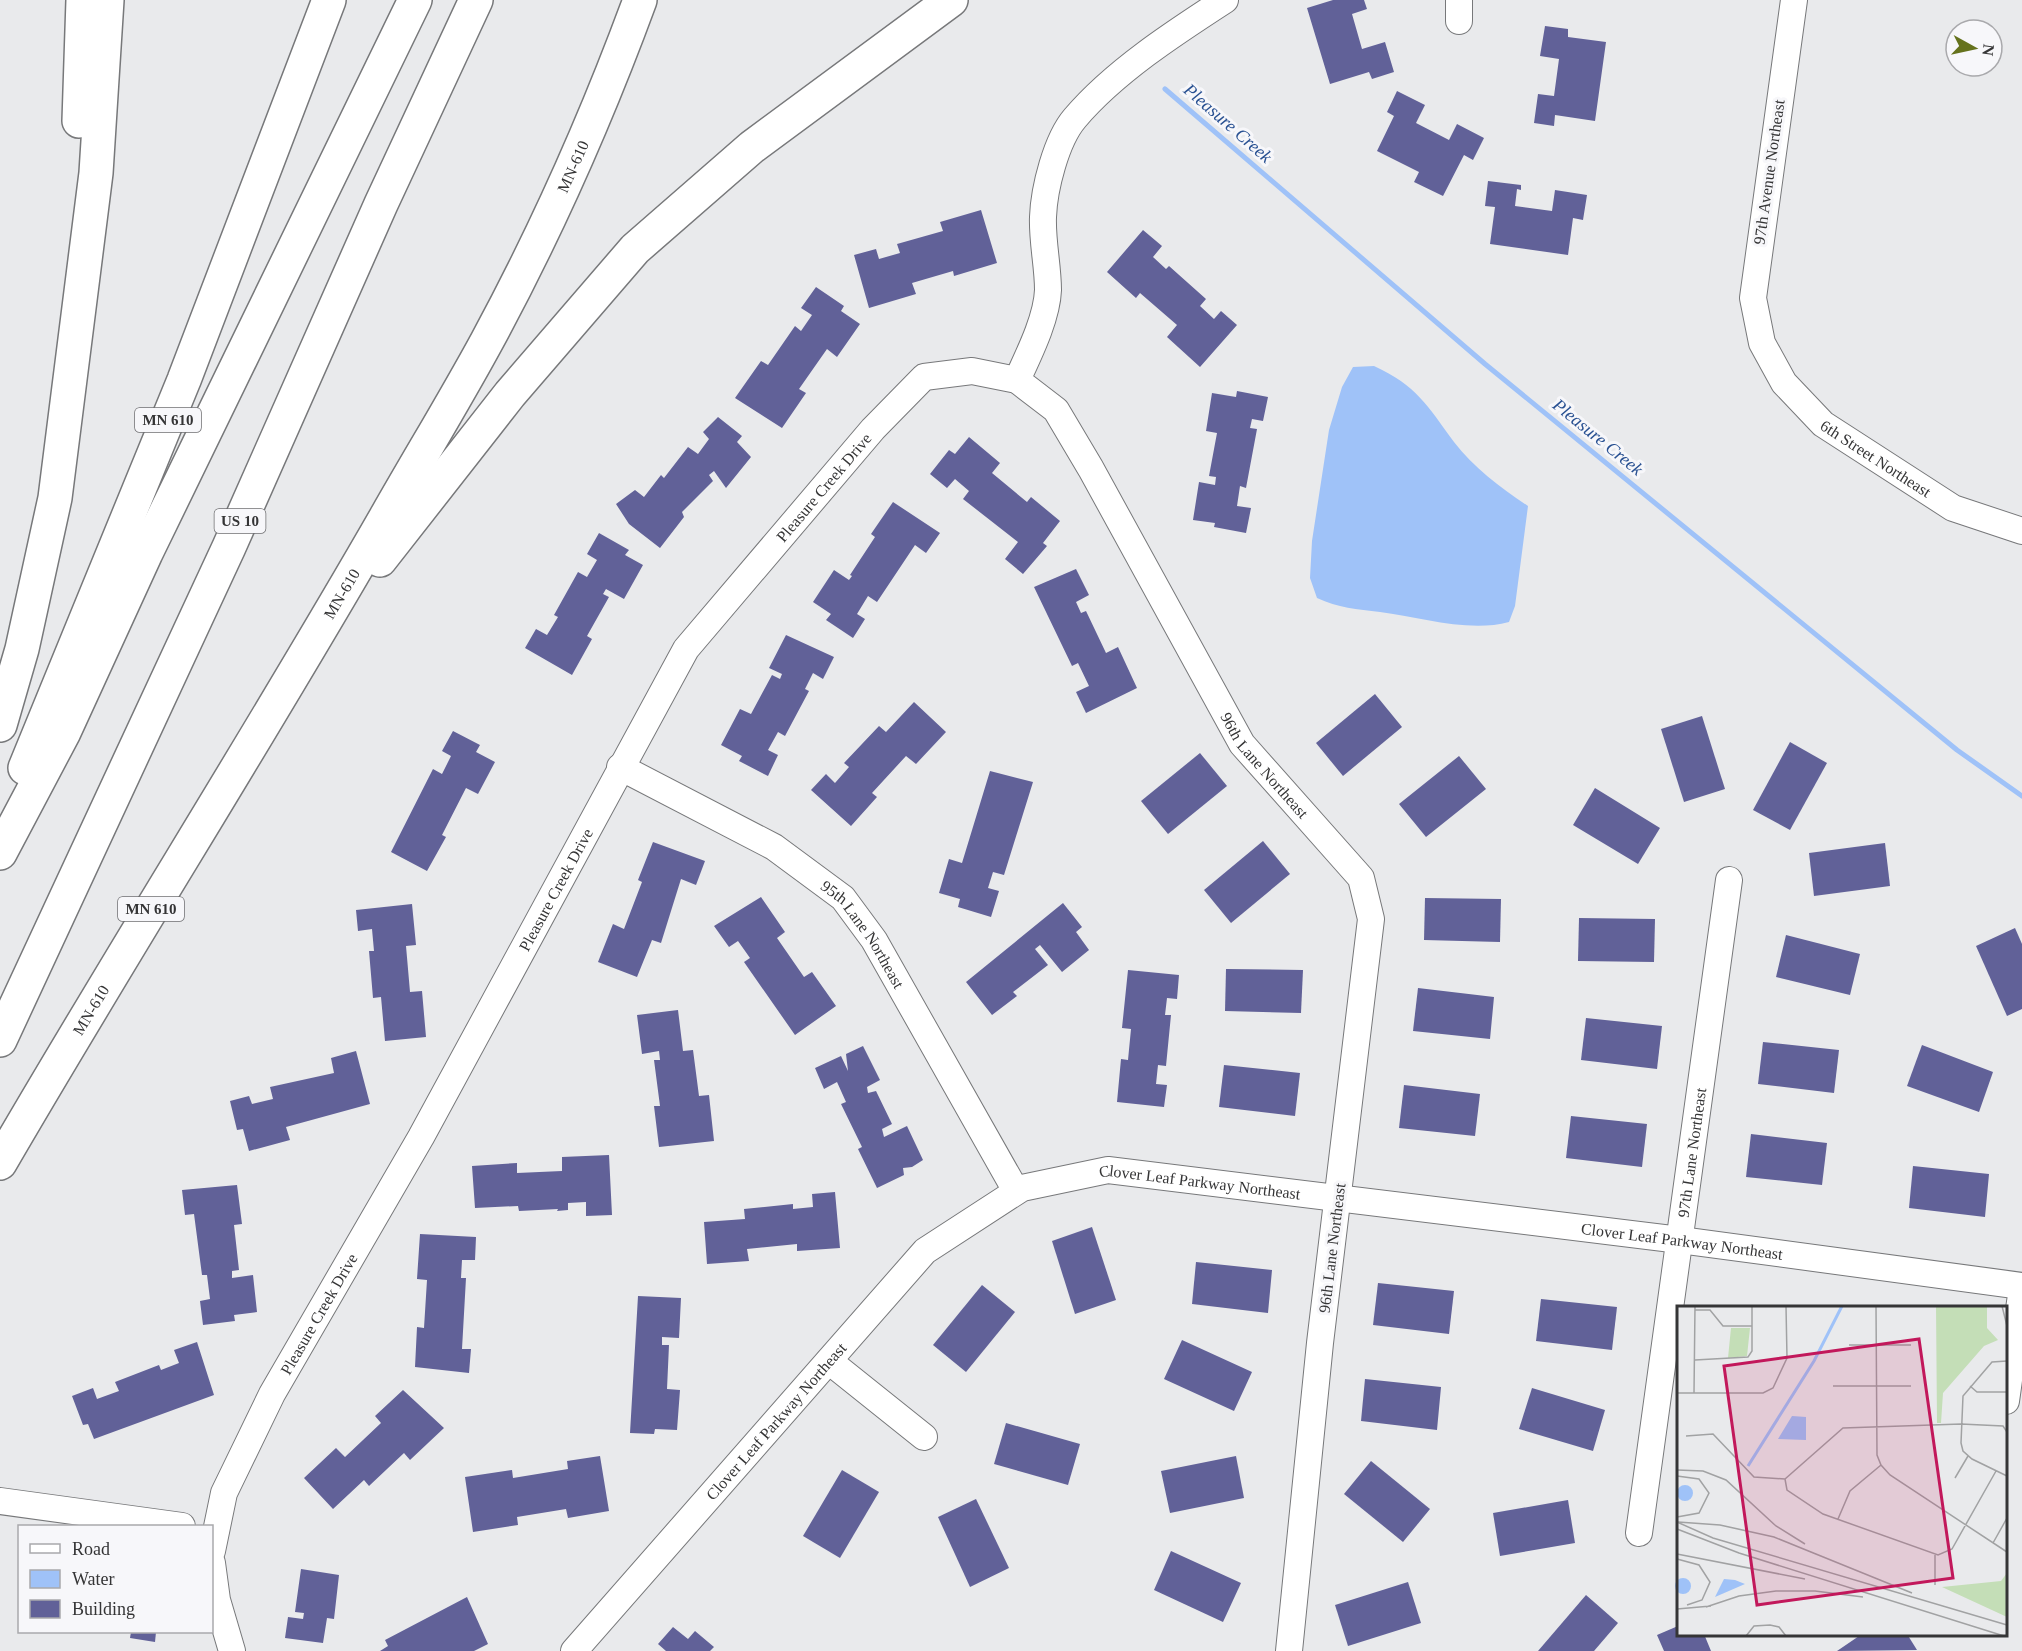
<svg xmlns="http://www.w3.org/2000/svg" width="2022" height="1651" viewBox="0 0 2022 1651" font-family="'Times New Roman',serif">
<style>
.water{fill:#9fc2f8}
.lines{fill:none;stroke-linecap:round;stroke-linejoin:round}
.stream{stroke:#9fc2f8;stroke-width:5}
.building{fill:#616198}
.minor-casing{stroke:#77787a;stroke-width:28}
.highway-casing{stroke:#77787a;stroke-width:36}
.minor{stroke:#fff;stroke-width:26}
.highway{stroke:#fff;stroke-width:33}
.labels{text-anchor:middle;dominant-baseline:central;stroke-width:6;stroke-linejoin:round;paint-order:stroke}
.shield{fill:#f7f7fa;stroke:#6f6f71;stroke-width:1.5}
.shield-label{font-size:15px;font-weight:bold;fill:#353536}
.street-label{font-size:16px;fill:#353536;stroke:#f7f7fa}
.water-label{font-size:18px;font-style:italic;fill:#295192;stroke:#f7f7fa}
.inset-river{fill:none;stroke:#9fc2f8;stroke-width:3}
.inset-road{fill:none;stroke:#a1a2a3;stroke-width:1.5}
.view{fill:#c2185b;fill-opacity:0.15;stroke:#c2185b;stroke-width:3}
.inset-edge{fill:none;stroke:#353536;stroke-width:3}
</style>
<rect width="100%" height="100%" fill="#e9eaec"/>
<path class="water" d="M1374 366C1417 386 1427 405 1454 442 1474 468 1501 488 1528 506L1515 606 1509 622C1469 633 1420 617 1380 612 1357 609 1338 608 1317 598L1310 578 1312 541 1329 430 1342 387 1353 367Z"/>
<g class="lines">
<path class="stream" d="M1165 89 1485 364 1957 750 2022 796"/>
</g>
<g class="building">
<path d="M1333 0H1364L1367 9 1352 14 1362 49 1385 42 1394 72 1372 79 1369 72 1330 84 1307 8Z"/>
<path d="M1545 26 1568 29V37L1606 42 1595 121 1555 115 1554 126 1534 123 1538 94 1554 96 1559 59 1540 56Z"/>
<path d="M1397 91 1425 105 1416 123 1449 140 1457 124 1484 138 1473 160 1464 155 1443 196 1414 182 1419 172 1377 151 1394 116 1387 112Z"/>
<path d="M1488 181 1521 185V190L1517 189 1515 206 1552 211 1555 190 1587 195 1583 220 1573 218 1568 255 1490 244 1495 207 1485 206Z"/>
<path d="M981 210 997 263 954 276 953 271 912 283 916 294 869 308 854 255 876 249 879 259 900 253 897 244 943 231 940 222Z"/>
<path d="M1143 230 1162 246 1153 257 1166 269 1169 266 1206 299 1200 306 1214 319 1221 311 1237 325 1200 367 1167 337 1177 325 1140 293 1136 298 1107 272Z"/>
<path d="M816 287 844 306 841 311 860 324 837 357 827 349 799 389 806 393 782 428 735 398 761 361 768 365 795 326 801 331 812 315 801 308Z"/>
<path d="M1237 391 1268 397 1263 421 1252 419 1250 428 1257 429 1246 488 1240 486 1237 506 1251 508 1246 533 1214 527 1215 523 1193 520 1199 482 1215 485 1216 477 1209 476 1217 433 1206 431 1212 393 1236 397Z"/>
<path d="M718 417 742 436 737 442 751 457 726 488 714 471 709 475 713 481 682 512 684 517 660 548 629 524 616 504 635 490 644 497 661 475 664 478 688 447 698 454 709 439 703 432Z"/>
<path d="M969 437 1000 463 992 473 1027 502 1031 497 1060 521 1043 543 1047 546 1023 574 1005 559 1018 542 963 499 969 491 955 479 947 488 930 474 949 450 955 454Z"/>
<path d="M893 502 940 533 926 553 915 545 877 602 868 596 857 614 865 619 853 638 826 620 831 614 813 602 834 570 849 580 852 576 850 575 875 537 871 534Z"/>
<path d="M599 533 629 550 625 555 643 565 624 599 606 589 603 594 609 597 587 636 592 639 572 675 525 648 536 629 547 635 558 617 554 615 578 572 587 577 597 560 587 554Z"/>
<path d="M1076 569 1089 595 1076 602 1081 613 1086 611 1106 653 1118 647 1137 688 1086 713 1076 692 1089 686 1078 663 1072 666 1034 587Z"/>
<path d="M786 635 834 657 823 679 813 673 805 689 809 691 785 736 778 732 768 750 778 755 768 776 739 761 742 756 721 745 740 709 751 714 772 675 780 679 782 674 769 668Z"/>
<path d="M1375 694 1402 727 1343 776 1316 743Z"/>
<path d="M914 702 946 732 916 764 906 756 872 793 877 797 851 826 811 790 826 774 835 783 849 767 844 763 879 726 886 732Z"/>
<path d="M1702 716 1725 789 1684 802 1661 729Z"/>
<path d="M453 731 480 745 476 752 495 762 478 794 466 788 442 835 446 837 427 871 391 852 433 769 442 774 451 756 442 751Z"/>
<path d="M1790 742 1827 763 1790 830 1753 810Z"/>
<path d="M1200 753 1227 786 1168 834 1141 801Z"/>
<path d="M1459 756 1486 789 1426 837 1399 804Z"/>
<path d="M990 771 1033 782 1004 875 993 872 988 888 999 891 991 917 958 907 960 899 939 893 949 859 962 863Z"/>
<path d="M1595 788 1660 828 1638 864 1573 825Z"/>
<path d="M1263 841 1290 874 1231 923 1204 890Z"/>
<path d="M653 842 705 861 696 885 681 879 661 943 652 940 637 977 598 962 613 924 624 929 642 882 638 880Z"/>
<path d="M1885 843 1890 886 1814 896 1809 853Z"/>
<path d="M761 897 785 932 777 938 804 977 812 972 836 1006 795 1035 744 962 750 958 738 941 729 947 714 926Z"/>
<path d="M1425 898 1501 899 1500 942 1424 940Z"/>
<path d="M1063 903 1082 927 1076 932 1089 950 1062 972 1040 945 1035 949 1048 965 1013 992 1017 996 992 1015 966 982Z"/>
<path d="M412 904 416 945 406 946 410 992 422 991 426 1037 385 1041 381 997 373 998 369 951H374L372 929 358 931 356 910Z"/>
<path d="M1579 918 1655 919 1654 962 1578 961Z"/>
<path d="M2015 928 2022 944V1009L2007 1016 1976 946Z"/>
<path d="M1786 935 1860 954 1850 995 1776 977Z"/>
<path d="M1226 969 1303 970 1301 1013 1225 1011Z"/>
<path d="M1128 970 1179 975 1177 999 1167 998 1165 1015H1171L1166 1066 1158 1065 1156 1084 1167 1085 1164 1107 1117 1102 1121 1059 1128 1060 1131 1029 1122 1028Z"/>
<path d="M1418 988 1494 997 1490 1039 1413 1031Z"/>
<path d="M678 1010 683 1051 693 1050 699 1096 709 1095 714 1141 659 1147 654 1106H660L654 1060H660L659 1051 642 1054 637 1015Z"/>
<path d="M1586 1018 1662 1026 1657 1069 1581 1060Z"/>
<path d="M1763 1042 1839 1050 1834 1093 1758 1084Z"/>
<path d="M1922 1045 1993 1072 1979 1112 1907 1086Z"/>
<path d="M863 1046 880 1080 867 1087 868 1093 876 1091 892 1124 882 1129 884 1137 907 1126 923 1160 912 1167 903 1168 904 1175 877 1188 858 1149 862 1147 841 1104 846 1102 837 1082 824 1089 815 1068 841 1056 848 1071 846 1054Z"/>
<path d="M356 1051 370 1104 286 1127 290 1140 249 1151 243 1129 237 1130 230 1101 249 1096 252 1104 273 1099 270 1087 334 1073 331 1058Z"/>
<path d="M1224 1065 1300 1073 1295 1116 1219 1107Z"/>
<path d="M1404 1085 1480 1094 1475 1136 1399 1128Z"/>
<path d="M1571 1116 1647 1124 1642 1167 1566 1158Z"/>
<path d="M1751 1134 1827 1143 1822 1185 1746 1177Z"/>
<path d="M609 1155 612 1215 586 1216V1202L568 1203V1210L557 1211 558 1209 519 1211 518 1206 475 1208 472 1166 517 1163V1173L562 1171V1157Z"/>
<path d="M1913 1166 1989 1174 1985 1217 1909 1208Z"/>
<path d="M237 1185 242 1224 234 1225 239 1270 232 1271V1278L253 1275 257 1312 234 1315 235 1321 203 1325 200 1301 210 1299 207 1275H202L194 1214 185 1215 182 1190Z"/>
<path d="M835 1192 840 1248 797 1251V1244L747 1249 749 1261 707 1264 704 1222 745 1219 744 1209 793 1204V1209L813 1207 812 1194Z"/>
<path d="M1092 1227 1116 1300 1075 1314 1052 1241Z"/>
<path d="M420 1234 476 1237 475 1260H462L461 1278H466L462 1349H471L469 1373 415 1367 417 1327 424 1328 427 1280 417 1279Z"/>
<path d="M1196 1262 1272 1270 1268 1313 1192 1304Z"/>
<path d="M1378 1283 1454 1291 1449 1334 1373 1325Z"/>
<path d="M982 1285 1015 1312 966 1372 933 1345Z"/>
<path d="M638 1296 681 1298 679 1338 662 1337V1345H669L667 1389 680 1390 677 1430 655 1429 654 1434 630 1433Z"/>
<path d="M1541 1299 1617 1307 1612 1350 1536 1341Z"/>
<path d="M1182 1340 1252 1372 1234 1411 1164 1379Z"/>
<path d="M197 1342 214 1395 94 1439 88 1424 83 1425 72 1396 93 1388 97 1399 119 1391 115 1382 159 1365 161 1370 179 1363 174 1350Z"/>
<path d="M1365 1379 1441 1387 1437 1430 1361 1421Z"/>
<path d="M1532 1388 1605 1410 1593 1451 1519 1429Z"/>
<path d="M403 1390 444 1428 410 1460 404 1453 369 1486 364 1480 333 1509 304 1478 336 1448 345 1457 381 1423 375 1416Z"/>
<path d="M1006 1423 1080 1444 1068 1485 994 1464Z"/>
<path d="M600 1456 609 1511 568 1518 566 1509 517 1517 518 1525 473 1532 465 1477 512 1470 513 1478 568 1469 567 1461Z"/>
<path d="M1236 1456 1244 1498 1170 1513 1161 1471Z"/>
<path d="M1371 1461 1430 1509 1403 1542 1344 1494Z"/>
<path d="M842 1470 879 1492 840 1558 803 1536Z"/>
<path d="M976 1499 1009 1568 970 1587 938 1517Z"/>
<path d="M1568 1500 1575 1543 1500 1556 1493 1513Z"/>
<path d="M1171 1551 1241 1583 1223 1622 1154 1590Z"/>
<path d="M301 1569 339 1575 334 1619 327 1618 323 1643 285 1638 288 1617 303 1619 304 1613 295 1612Z"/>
<path d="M1408 1582 1421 1623 1348 1646 1335 1605Z"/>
<path d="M1586 1595 1618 1623 1594 1651H1538Z"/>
<path d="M467 1597 488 1644 474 1651H380L388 1646 385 1640Z"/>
<path d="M1678 1626V1634H1704L1711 1651H1664L1657 1635Z"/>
<path d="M673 1627 688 1639 695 1631 714 1647 710 1651H666L658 1644Z"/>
<path d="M131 1632H156L155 1642 130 1638Z"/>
<path d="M1862 1634H1907L1917 1650 1837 1651Z"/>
</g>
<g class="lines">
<defs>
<g id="minor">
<path id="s1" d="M1225 0C1174 33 1114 72 1075 118 1056 140 1044 189 1043 217 1042 241 1048 266 1048 290 1047 318 1029 354 1017 380L1056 410 1091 469 1242 744 1361 878 1371 919 1320 1343 1289 1651"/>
<path d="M1459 0V21"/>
<path id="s2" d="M1794 0 1753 298 1762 343 1784 383 1823 424 1953 508 2022 531"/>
<path id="s3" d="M620 767 774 847 843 898 874 940 1016 1191"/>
<path d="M829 1361 924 1437"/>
<path d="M2006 1401 2022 1288"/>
<path d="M0 1501 182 1526"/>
<path id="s4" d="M1639 1533 1729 880"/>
<path id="s5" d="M212 1551 224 1493 272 1394 421 1137 686 649 873 429 924 377 972 371 1017 380"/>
<path d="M212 1563 217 1600 232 1651"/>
<path id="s6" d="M574 1651 925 1251 1022 1188 1108 1170 1680 1240 2022 1286"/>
</g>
<g id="highway">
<path d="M79 121 83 0"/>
<path d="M380 560 510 394 635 249 752 147 951 0"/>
<path d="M0 725 22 649 55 498 96 173 107 0"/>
<path d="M25 768 184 380 329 0"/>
<path d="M0 853 64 732 146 553 415 0"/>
<path d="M0 1040 229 547 381 204 476 0"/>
<path id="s7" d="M0 1163C126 946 262 733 387 515 420 457 455 400 487 341 546 232 597 117 640 0"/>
</g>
</defs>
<use href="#minor" class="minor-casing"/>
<use href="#highway" class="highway-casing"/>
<use href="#minor" class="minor"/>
<use href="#highway" class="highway"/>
</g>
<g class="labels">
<g class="shield">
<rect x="135" y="408" width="66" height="24" rx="4.5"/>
<rect x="214.5" y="509" width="51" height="24" rx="4.5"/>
<rect x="118" y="897" width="66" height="24" rx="4.5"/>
</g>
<g class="shield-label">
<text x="168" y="420">MN 610</text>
<text x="240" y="521">US 10</text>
<text x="151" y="909">MN 610</text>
</g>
<g class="street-label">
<text stroke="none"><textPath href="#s7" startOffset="1150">MN-610</textPath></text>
<text transform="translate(1769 172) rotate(-82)">97th Avenue Northeast</text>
<text stroke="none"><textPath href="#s2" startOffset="512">6th Street Northeast</textPath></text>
<text stroke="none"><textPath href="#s5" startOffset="1234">Pleasure Creek Drive</textPath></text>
<text stroke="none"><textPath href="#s7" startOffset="664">MN-610</textPath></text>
<text stroke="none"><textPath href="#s1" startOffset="928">96th Lane Northeast</textPath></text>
<text stroke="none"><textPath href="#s5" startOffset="748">Pleasure Creek Drive</textPath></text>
<text stroke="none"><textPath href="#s3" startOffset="300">95th Lane Northeast</textPath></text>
<text stroke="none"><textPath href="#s7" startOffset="178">MN-610</textPath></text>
<text stroke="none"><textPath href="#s4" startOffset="384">97th Lane Northeast</textPath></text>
<text stroke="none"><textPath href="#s6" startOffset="828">Clover Leaf Parkway Northeast</textPath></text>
<text stroke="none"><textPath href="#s6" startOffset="1314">Clover Leaf Parkway Northeast</textPath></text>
<text transform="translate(1332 1248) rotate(-83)">96th Lane Northeast</text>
<text stroke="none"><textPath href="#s5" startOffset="262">Pleasure Creek Drive</textPath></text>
<text stroke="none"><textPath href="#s6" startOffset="306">Clover Leaf Parkway Northeast</textPath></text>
</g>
<g class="water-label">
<text transform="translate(1228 123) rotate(41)">Pleasure Creek</text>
<text transform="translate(1598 437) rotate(39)">Pleasure Creek</text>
</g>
</g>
<g transform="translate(1677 1306)">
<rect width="330" height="330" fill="#e9eaec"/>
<path d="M259 0H310V22L321 34 307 40 266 87 264 117H260ZM54 22H73L70 50 51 52ZM330 267V311L265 281 324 275Z" fill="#c4deb7"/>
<path d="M115 110 129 111V134L101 133ZM0 187a8 8 0 1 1 16 0a8 8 0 1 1-16 0ZM-2 280a8 8 0 1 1 16 0a8 8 0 1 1-16 0ZM47 273 58 274 68 278 38 291Z" fill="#9fc2f8"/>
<path class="inset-river" d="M71 160 137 55 165 0"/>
<path class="inset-road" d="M199 0 200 149 204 159 213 169 330 246M325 0 330 20M18 4H33L46 20H75M172 39H234M18 54 71 51 75 45V0M330 55 315 56 286 90 284 137 286 145 295 153 330 170M156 80H234M293 80 300 86H330M0 87H86L96 82 110 52 109 0M17 87 18 0M9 130 36 128 77 171 108 173 166 122 284 118 326 120 330 126M0 164 26 165 49 174 99 220 128 238M0 170 22 173 32 187 22 207 0 211M278 172 291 150M108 173 110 184 146 208 261 249 275 243 319 165M161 213 173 185 204 159M0 216 36 232 330 319M1 216 43 219 97 231 235 287M0 223 62 247 327 330M316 237 330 212M0 248 128 273M258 249V279M0 253 22 259 33 276 25 294 10 299M29 301 62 290 99 285H138L186 291M0 303 34 300M69 330 77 320 93 319 102 321 109 330"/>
<path class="view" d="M242 33 276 272 80 299 47 60Z"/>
<rect width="330" height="330" class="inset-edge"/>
</g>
<rect x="18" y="1525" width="195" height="108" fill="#f7f7fa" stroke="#a9a9ac" stroke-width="1.5"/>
<rect x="30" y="1544" width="30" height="9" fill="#ffffff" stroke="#a9a9ac" stroke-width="1.5"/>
<text x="72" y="1555" font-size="18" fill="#353536">Road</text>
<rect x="30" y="1570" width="30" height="18" fill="#9fc2f8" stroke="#a9a9ac" stroke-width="1.5"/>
<text x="72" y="1585" font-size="18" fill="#353536">Water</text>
<rect x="30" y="1600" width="30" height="18" fill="#616198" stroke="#a9a9ac" stroke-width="1.5"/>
<text x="72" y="1615" font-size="18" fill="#353536">Building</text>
<g transform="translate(1974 48) rotate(98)"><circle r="28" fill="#f7f7fa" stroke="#a9a9ac" stroke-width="1.5"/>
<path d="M0-4.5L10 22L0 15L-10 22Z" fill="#65721d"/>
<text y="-9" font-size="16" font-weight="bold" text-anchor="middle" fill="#353536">N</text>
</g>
</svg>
